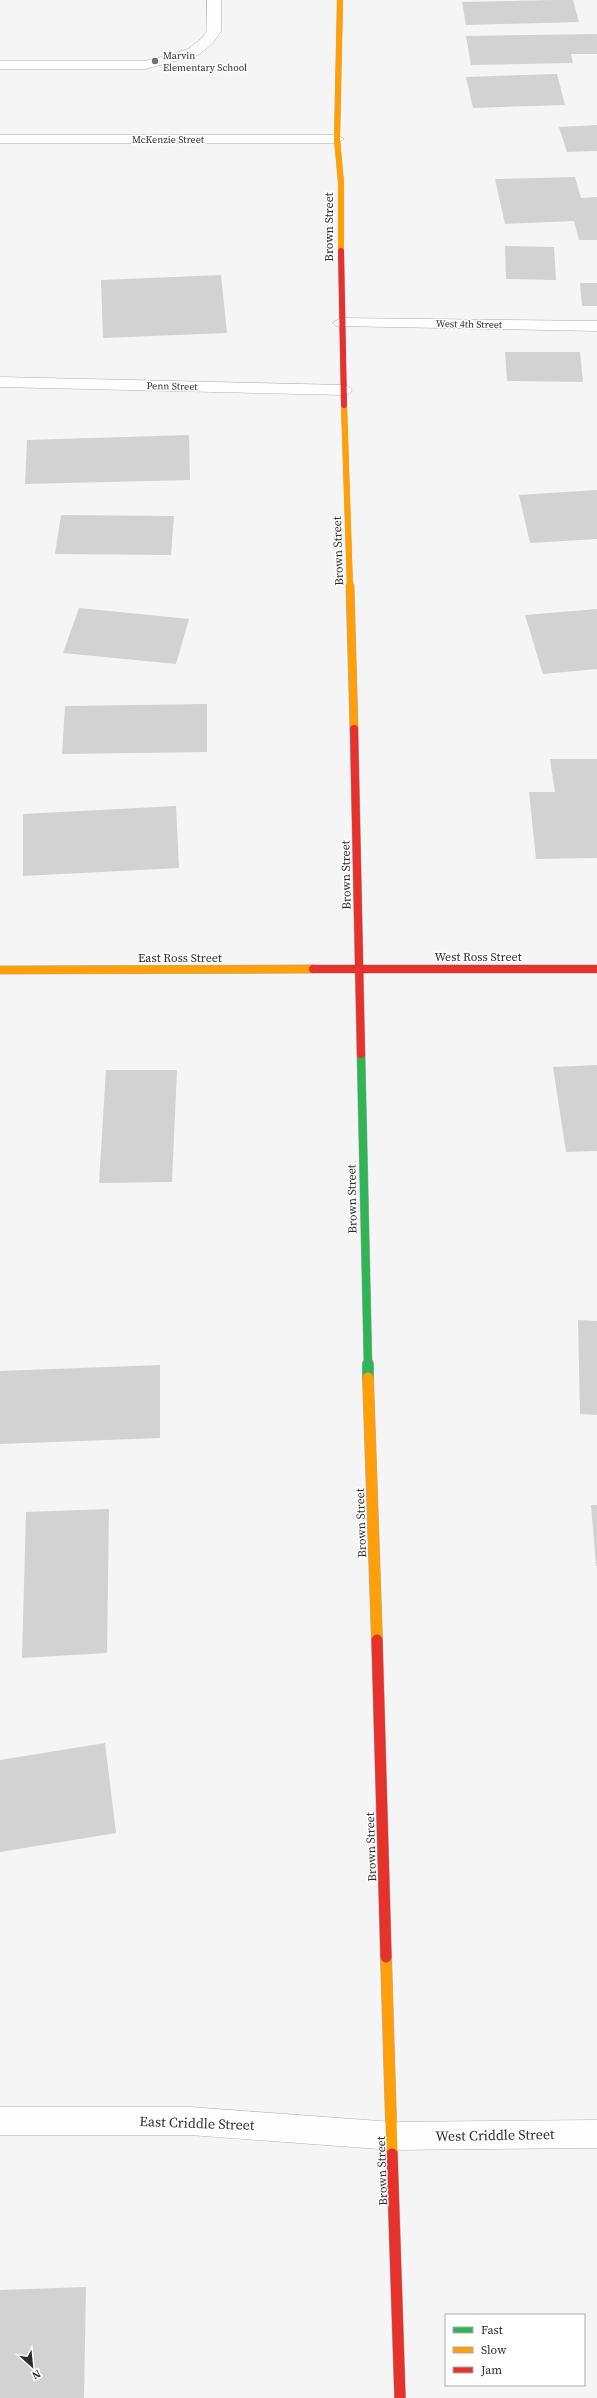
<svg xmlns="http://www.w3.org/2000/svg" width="597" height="2398" viewBox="0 0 597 2398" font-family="'Source Serif 4',serif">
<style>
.building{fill:#d2d2d3}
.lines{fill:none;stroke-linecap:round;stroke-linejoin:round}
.lane-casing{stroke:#aeaeae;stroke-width:1}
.street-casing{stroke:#aeaeae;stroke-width:1}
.fast-far1-casing{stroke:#aeaeae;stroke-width:9}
.fast-casing{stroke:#aeaeae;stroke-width:12}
.slow-far2-casing{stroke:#aeaeae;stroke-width:6}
.slow-far1-casing{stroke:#aeaeae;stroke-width:9}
.slow-casing{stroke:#aeaeae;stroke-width:12}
.jam-far2-casing{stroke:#aeaeae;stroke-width:6}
.jam-far1-casing{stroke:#aeaeae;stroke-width:9}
.jam-casing{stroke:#aeaeae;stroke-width:12}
.lane{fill:#fefefe;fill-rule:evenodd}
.street{fill:#fefefe;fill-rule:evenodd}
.fast-far1{stroke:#30b455;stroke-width:8}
.fast{stroke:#30b455;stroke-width:11}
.slow-far2{stroke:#ff9f0a;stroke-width:6}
.slow-far1{stroke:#ff9f0a;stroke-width:8}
.slow{stroke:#ff9f0a;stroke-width:11}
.jam-far2{stroke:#e5322d;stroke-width:6}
.jam-far1{stroke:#e5322d;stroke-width:8}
.jam{stroke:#e5322d;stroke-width:11}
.poi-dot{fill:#737374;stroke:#fff;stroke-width:1.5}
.labels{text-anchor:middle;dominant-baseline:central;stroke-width:3;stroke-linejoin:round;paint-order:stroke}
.far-poi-label{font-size:10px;fill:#2d2d2e;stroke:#fff;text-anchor:start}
.far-street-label{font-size:10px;fill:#2d2d2e;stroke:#fff}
.street-label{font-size:12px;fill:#2d2d2e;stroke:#fff}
.near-street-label{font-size:14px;fill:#2d2d2e;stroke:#fff}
</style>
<rect width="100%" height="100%" fill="#f5f5f6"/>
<g class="building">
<path d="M552 0H573L579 22 466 25 462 2Z"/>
<path d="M597 34V54H571L573 63 471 65 466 36Z"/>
<path d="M557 74 565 105 473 108 466 77Z"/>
<path d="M597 125V151L567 152 559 127Z"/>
<path d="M575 177 581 198 597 197V240H579L574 221 505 224 495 179Z"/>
<path d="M505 246 554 247 556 280 506 279Z"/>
<path d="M221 275 227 333 103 338 101 280Z"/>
<path d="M580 283H597V306H582Z"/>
<path d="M505 352H580L583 382 507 381Z"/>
<path d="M189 435 190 480 25 484 27 440Z"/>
<path d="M597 490V539L530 543 519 495Z"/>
<path d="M61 515 174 516 171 555 55 554Z"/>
<path d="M79 608 189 619 176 664 63 653Z"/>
<path d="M597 609V669L543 674 525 615Z"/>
<path d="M207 704V752L62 754 65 706Z"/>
<path d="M550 759H597V858L536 859 529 792H555Z"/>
<path d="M176 806 179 868 23 876V814Z"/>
<path d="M597 1065V1151L566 1152 553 1067Z"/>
<path d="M106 1070H177L172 1182 99 1183Z"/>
<path d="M578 1320 597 1321V1415L580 1414Z"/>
<path d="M160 1365V1438L0 1444V1371Z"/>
<path d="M591 1505H597V1566H596Z"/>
<path d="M109 1509 107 1653 22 1658 26 1512Z"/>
<path d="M105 1743 116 1833 0 1852V1760Z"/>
<path d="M86 2287 84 2398H0V2290Z"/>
</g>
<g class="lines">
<defs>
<path id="lane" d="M207 0H221V31L212 44 198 55 145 69H0V61H145L166 56 188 49 202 38 207 31Z"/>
<g id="street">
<path d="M0 135H337L344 139 337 143H0Z"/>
<path d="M341 318 597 321V331L336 326 333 323Z"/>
<path d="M0 377 344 385 350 387 352 390 350 393 344 395 0 387Z"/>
<path d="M0 2107H190L393 2122 597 2120V2148L393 2150 190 2135H0Z"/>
</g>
<path id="fast-far1" d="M361 1054 368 1365"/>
<path id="fast" d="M368 1364V1378"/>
<g id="slow-far2">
<path d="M340 0 337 139 341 183V251"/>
<path d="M344 405 350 587"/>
</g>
<g id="slow-far1">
<path d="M350 586 354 729"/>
<path d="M0 970 313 969"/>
</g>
<g id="slow">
<path d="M368 1378 377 1640"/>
<path d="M386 1957 392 2154"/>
</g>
<path id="jam-far2" d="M341 251 344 405"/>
<g id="jam-far1">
<path d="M354 729 361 1054"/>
<path d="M313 969H597"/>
</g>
<g id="jam">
<path d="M377 1640 386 1957"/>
<path d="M392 2154 400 2398"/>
</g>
</defs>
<use href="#lane" class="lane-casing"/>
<use href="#street" class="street-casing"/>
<use href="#fast-far1" class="fast-far1-casing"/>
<use href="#fast" class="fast-casing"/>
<use href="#slow-far2" class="slow-far2-casing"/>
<use href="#slow-far1" class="slow-far1-casing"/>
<use href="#slow" class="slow-casing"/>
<use href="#jam-far2" class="jam-far2-casing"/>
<use href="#jam-far1" class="jam-far1-casing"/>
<use href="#jam" class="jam-casing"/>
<use href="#lane" class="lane"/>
<use href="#street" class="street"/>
<use href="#fast-far1" class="fast-far1"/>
<use href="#fast" class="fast"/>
<use href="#slow-far2" class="slow-far2"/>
<use href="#slow-far1" class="slow-far1"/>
<use href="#slow" class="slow"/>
<use href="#jam-far2" class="jam-far2"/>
<use href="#jam-far1" class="jam-far1"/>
<use href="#jam" class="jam"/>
</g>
<circle class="poi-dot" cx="155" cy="61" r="4"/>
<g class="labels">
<g class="far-poi-label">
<text x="163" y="55">Marvin<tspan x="163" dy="12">Elementary School</tspan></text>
</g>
<g class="far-street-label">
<text x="168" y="139">McKenzie Street</text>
<text transform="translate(469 324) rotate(1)">West 4th Street</text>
<text transform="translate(172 386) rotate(1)">Penn Street</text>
</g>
<g class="street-label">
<text transform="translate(329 227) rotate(-90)">Brown Street</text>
<text transform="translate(338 551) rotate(-92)">Brown Street</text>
<text transform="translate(346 875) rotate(-91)">Brown Street</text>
<text x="478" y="957">West Ross Street</text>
<text x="180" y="958">East Ross Street</text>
<text transform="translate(352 1199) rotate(-91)">Brown Street</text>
<text transform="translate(361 1523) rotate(-92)">Brown Street</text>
<text transform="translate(371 1847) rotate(-92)">Brown Street</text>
<text transform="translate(382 2171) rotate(-92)">Brown Street</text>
</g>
<g class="near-street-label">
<text transform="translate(197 2123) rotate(2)">East Criddle Street</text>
<text transform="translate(495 2135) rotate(-1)">West Criddle Street</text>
</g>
</g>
<rect x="445" y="2314" width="140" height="72" fill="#ffffff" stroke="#ababab"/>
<rect x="453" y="2327" width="20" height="6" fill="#30b455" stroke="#ababab"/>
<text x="481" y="2334" font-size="12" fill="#2d2d2e">Fast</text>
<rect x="453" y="2347" width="20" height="6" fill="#ff9f0a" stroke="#ababab"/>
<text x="481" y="2354" font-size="12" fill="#2d2d2e">Slow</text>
<rect x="453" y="2367" width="20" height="6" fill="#e5322d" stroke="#ababab"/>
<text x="481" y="2374" font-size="12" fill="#2d2d2e">Jam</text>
<g transform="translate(32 2366) rotate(153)" stroke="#ffffff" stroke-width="3" paint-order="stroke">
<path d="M0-3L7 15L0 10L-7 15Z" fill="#2d2d2e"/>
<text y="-6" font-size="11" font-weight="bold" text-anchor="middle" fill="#2d2d2e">N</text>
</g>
</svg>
